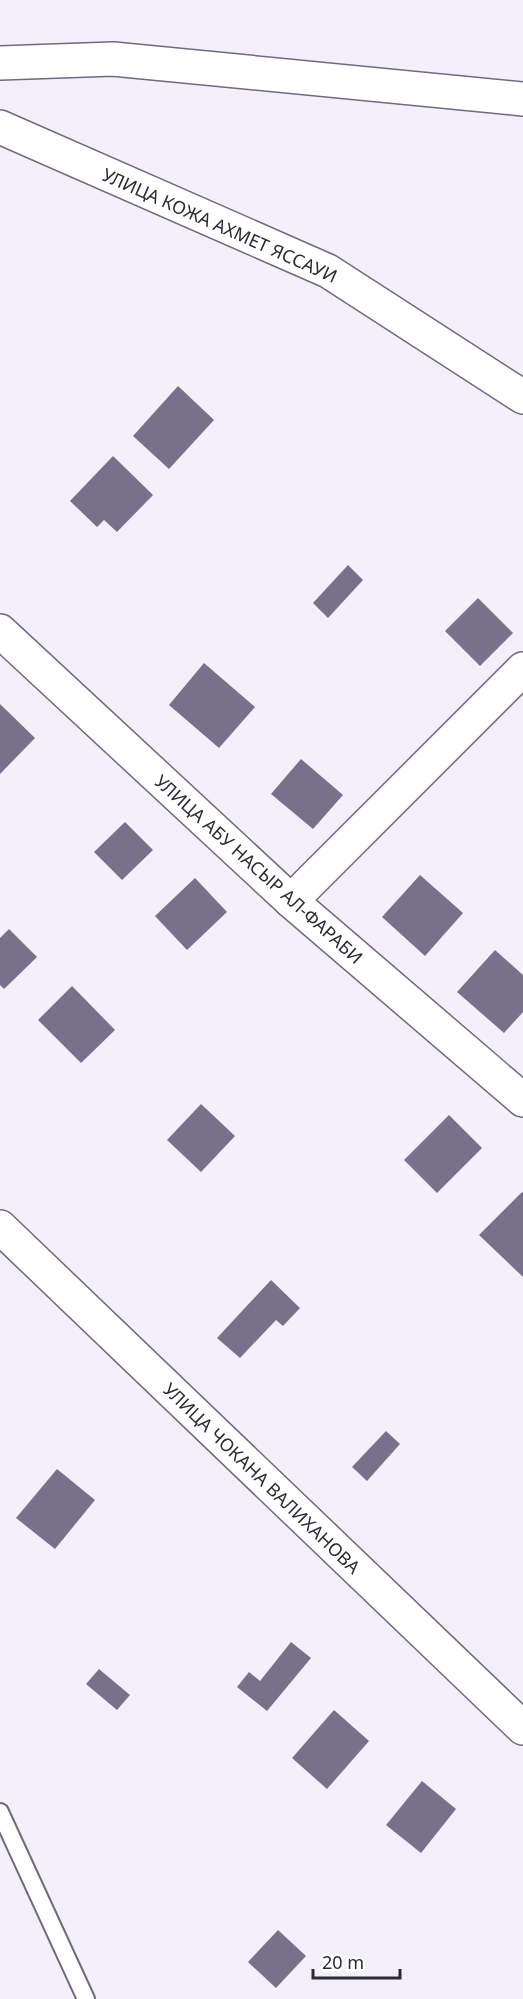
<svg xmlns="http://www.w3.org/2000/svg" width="523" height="1999" viewBox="0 0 523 1999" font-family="'Noto Sans',sans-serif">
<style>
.building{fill:#78718b}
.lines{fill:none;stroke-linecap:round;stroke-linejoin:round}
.service-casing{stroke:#706982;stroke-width:20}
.minor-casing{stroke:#706982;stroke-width:36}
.service{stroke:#fff;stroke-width:16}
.minor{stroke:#fff;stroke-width:33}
.labels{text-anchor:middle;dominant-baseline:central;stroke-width:4.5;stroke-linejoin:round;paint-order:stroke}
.street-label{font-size:18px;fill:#2d2a35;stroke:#fff}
</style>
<rect width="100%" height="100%" fill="#f3f0fb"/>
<g class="building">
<path d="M178 386 214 420 169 469 133 436Z"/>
<path d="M113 456 153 495 117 532 104 520 97 527 70 501Z"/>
<path d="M348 565 363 580 328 618 313 603Z"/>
<path d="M478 598 513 633 480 666 445 631Z"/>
<path d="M204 663 255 707 219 748 169 705Z"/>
<path d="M0 704 35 738 0 774Z"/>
<path d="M301 759 343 795 313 829 271 794Z"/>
<path d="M125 822 153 850 122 880 94 852Z"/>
<path d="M420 875 463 913 425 956 382 917Z"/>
<path d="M195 878 227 912 187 950 155 916Z"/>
<path d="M9 929 37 957 4 989 0 985V938Z"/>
<path d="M495 950 523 975V1012L504 1033 457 992Z"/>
<path d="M72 986 115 1030 81 1063 38 1020Z"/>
<path d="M201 1104 235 1136 201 1172 167 1140Z"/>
<path d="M449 1115 482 1148 437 1193 404 1160Z"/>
<path d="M522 1192 523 1193V1277L479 1235Z"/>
<path d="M271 1280 300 1308 283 1326 276 1320 240 1358 217 1338Z"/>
<path d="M386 1431 400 1444 367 1481 352 1467Z"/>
<path d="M57 1469 95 1500 55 1549 16 1518Z"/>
<path d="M291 1642 311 1658 267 1711 237 1687 249 1672 260 1681Z"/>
<path d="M99 1669 130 1695 117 1710 86 1684Z"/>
<path d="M334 1710 369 1741 327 1789 292 1758Z"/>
<path d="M422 1781 456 1809 421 1853 386 1825Z"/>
<path d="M278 1930 306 1956 276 1988 248 1962Z"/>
</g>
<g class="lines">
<defs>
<path id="service" d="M0 1812 86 1999"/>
<g id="minor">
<path d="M0 63 113 59 523 99"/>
<path d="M0 127 328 271 523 397"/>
<path d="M0 631 291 901 523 1100"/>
<path d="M291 901 523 669"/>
<path d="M0 1227 523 1728"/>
</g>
</defs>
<use href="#service" class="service-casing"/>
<use href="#minor" class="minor-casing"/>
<use href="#service" class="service"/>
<use href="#minor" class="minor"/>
</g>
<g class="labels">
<g class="street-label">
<text transform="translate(220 225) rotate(24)">УЛИЦА КОЖА АХМЕТ ЯССАУИ</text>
<text transform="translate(259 869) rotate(42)">УЛИЦА АБУ НАСЫР АЛ-ФАРАБИ</text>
<text transform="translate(262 1478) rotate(44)">УЛИЦА ЧОКАНА ВАЛИХАНОВА</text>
</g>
</g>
<path d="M313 1969v9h87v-9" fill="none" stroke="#2d2a35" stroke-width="3"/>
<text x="322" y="1969" font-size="18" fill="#2d2a35" stroke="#ffffff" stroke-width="4.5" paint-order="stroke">20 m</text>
</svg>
